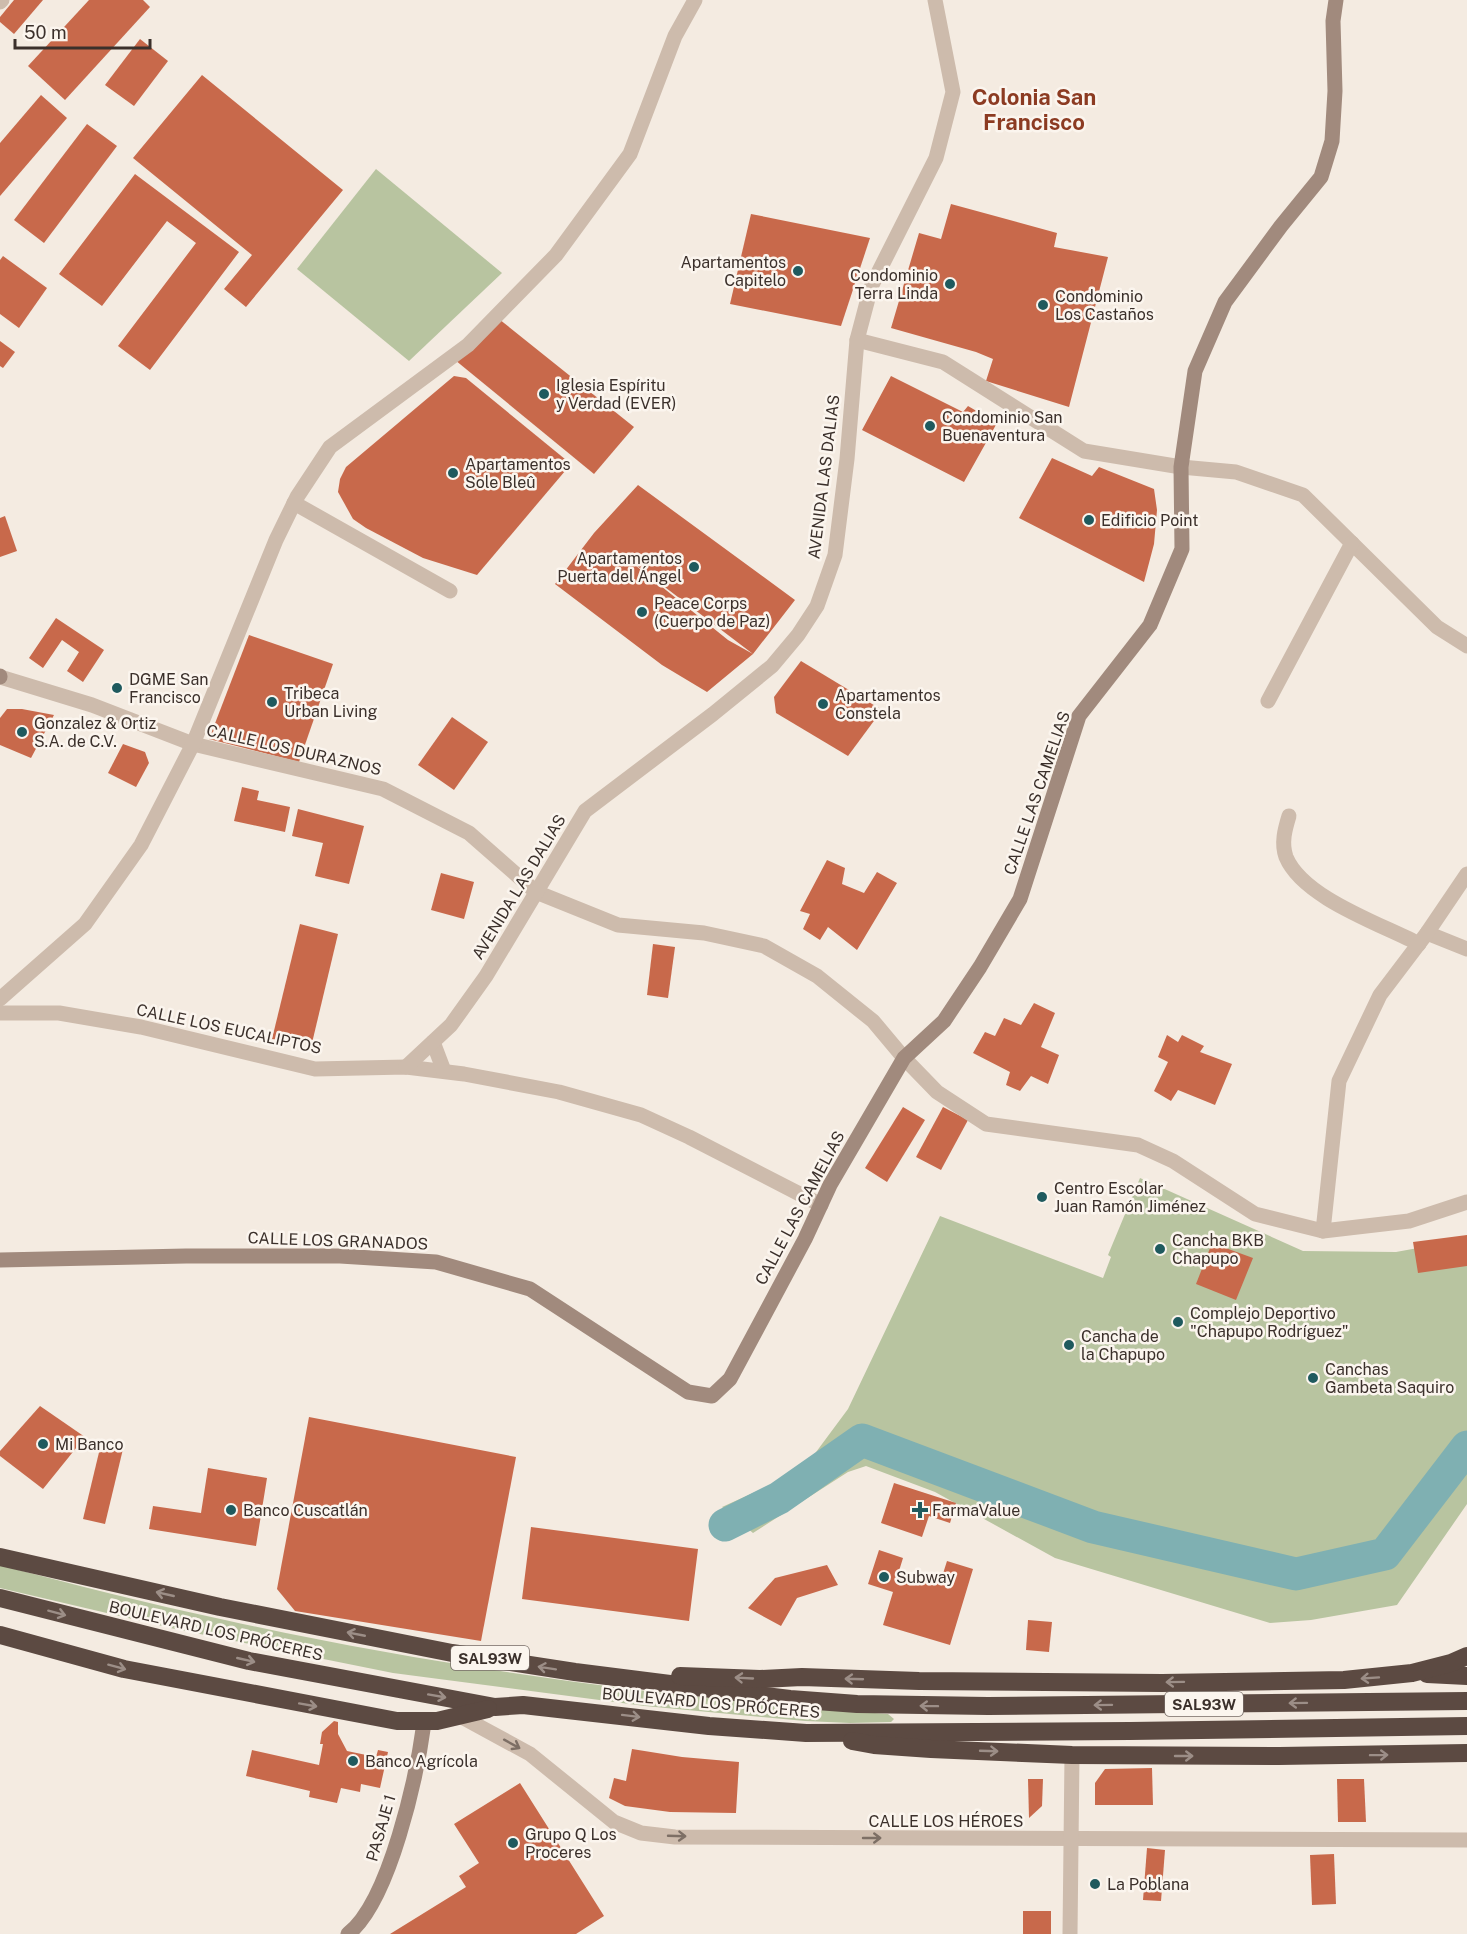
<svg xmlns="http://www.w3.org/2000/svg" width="1467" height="1934" viewBox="0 0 1467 1934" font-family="'Public Sans',sans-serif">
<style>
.green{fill:#b8c4a0}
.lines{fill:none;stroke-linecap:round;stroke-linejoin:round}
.river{stroke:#7fb0b2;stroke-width:33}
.building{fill:#c8694b;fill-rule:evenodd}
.street{stroke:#cdbbac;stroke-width:15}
.secondary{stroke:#a18a7d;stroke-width:15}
.highway{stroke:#5c4a42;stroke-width:18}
.oneway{stroke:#9c8e87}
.oneway2{stroke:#7d6f65}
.poi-dot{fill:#1f5a5e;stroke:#fbf5ee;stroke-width:2}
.labels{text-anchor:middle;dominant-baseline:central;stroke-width:5;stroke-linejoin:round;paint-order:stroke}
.shield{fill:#fbf5ee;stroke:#756b66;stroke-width:1.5}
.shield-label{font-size:15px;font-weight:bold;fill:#3b302b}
.poi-label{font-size:16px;fill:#3b302b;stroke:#fbf5ee;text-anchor:start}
.street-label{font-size:16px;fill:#3b302b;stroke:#fbf5ee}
.district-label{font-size:22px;font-weight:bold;fill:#8c3b22;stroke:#fbf5ee}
</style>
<rect width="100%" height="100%" fill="#f4ebe1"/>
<g class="green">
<path d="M376 169 502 273 409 361 297 269Z"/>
<path d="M1140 1178 1303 1251 1396 1252 1467 1239V1504L1397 1605 1311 1620 1270 1623 1055 1558 935 1492 866 1466 848 1472 753 1533 722 1507 802 1471 848 1409 940 1216 1103 1278 1111 1257 1108 1255Z"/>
<path d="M0 1565C75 1585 149 1604 225 1620 443 1668 666 1698 888 1714L894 1719 891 1722 850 1723 805 1721 645 1706 393 1673 175 1629 0 1588Z"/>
</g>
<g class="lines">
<path class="river" d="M725 1525 779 1498 862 1440 1093 1527 1296 1574 1385 1554 1467 1447"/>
</g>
<g class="building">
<path d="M14 0H43L14 34 0 22V17Z"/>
<path d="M89 0H143L150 7 65 100 28 66Z"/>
<path d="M140 39 168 61 134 106 105 85Z"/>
<path d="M202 75 343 190 246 307 224 289 252 255 133 158Z"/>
<path d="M41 95 67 118 0 196V143Z"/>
<path d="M87 124 117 146 44 243 14 220Z"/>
<path d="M135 174 239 252 150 370 118 346 196 243 167 221 102 306 59 274Z"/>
<path d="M951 204 1057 233 1054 247 1108 257 1069 407 986 381 993 359 976 352 891 328 919 233 941 239Z"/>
<path d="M751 214 870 238 841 326 730 304Z"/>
<path d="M3 256 47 288 19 328 0 314V260Z"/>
<path d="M499 319 634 427 594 474 455 360Z"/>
<path d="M0 341 15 352 3 368 0 366Z"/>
<path d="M454 376 466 378 571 464 477 575 423 558 366 528 353 519 338 492 340 479 346 467Z"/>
<path d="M891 376 963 412 968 406 997 423 964 482 862 430Z"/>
<path d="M1052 458 1092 476 1099 467 1154 489 1157 510 1154 544 1144 582 1019 518Z"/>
<path d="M638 485 795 600 753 654 707 692 662 665 555 584 594 533ZM620 553 753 654 728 640Z"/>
<path d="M5 516 17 551 0 557V518Z"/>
<path d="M56 618 104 650 83 682 67 671 79 652 62 640 43 668 29 658Z"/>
<path d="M249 635 333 664 299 762 209 739Z"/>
<path d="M801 661 882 710 848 756 776 713 774 697Z"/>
<path d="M7 709H22L54 715 31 758 0 745V718Z"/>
<path d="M452 717 488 742 454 790 418 765Z"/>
<path d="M123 744 145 752 149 763 136 787 108 773Z"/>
<path d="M242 787 259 791 257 800 290 807 285 832 234 821Z"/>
<path d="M298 809 364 826 349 884 315 876 323 843 292 836Z"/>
<path d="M827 860 845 868 842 884 864 893 877 872 897 883 857 950 828 927 820 940 803 929 810 914 800 911Z"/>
<path d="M441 873 474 882 464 919 431 910Z"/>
<path d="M300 924 338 934 312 1043 272 1039Z"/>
<path d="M653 944 675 947 668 998 647 995Z"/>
<path d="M1034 1003 1055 1013 1041 1047 1059 1055 1048 1084 1031 1076 1020 1091 1006 1085 1010 1072 973 1053 985 1032 995 1036 1004 1018 1021 1025Z"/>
<path d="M1167 1035 1178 1042 1182 1035 1204 1046 1200 1052 1232 1064 1215 1105 1178 1090 1171 1101 1154 1091 1168 1062 1158 1057Z"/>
<path d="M903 1107 925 1120 887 1182 865 1168Z"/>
<path d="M943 1107 968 1120 941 1170 916 1157Z"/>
<path d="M1467 1235V1266L1418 1273 1413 1242Z"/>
<path d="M1212 1243 1253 1258 1236 1300 1196 1284Z"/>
<path d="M40 1406 85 1437 43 1489 0 1456V1451Z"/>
<path d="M309 1417 516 1457 481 1641 295 1611 277 1589Z"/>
<path d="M101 1444 123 1449 105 1524 83 1519Z"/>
<path d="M208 1468 267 1478 256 1546 149 1529 153 1506 201 1513Z"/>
<path d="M894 1483 956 1503 950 1523 929 1516 922 1537 881 1523Z"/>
<path d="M531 1527 698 1549 689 1621 522 1599Z"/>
<path d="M879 1550 903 1558 899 1571 940 1583 947 1561 973 1569 950 1645 883 1625 893 1592 868 1584Z"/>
<path d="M827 1565 838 1585 797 1598 781 1626 748 1608 775 1578Z"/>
<path d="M1028 1620 1052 1622 1049 1652 1026 1650Z"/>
<path d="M334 1721 338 1722V1734L347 1751 376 1757 378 1750 388 1752 380 1788 361 1784 360 1792 341 1788 337 1803 309 1797 310 1791 246 1776 252 1750 319 1765 323 1744H320L322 1732Z"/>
<path d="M632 1749 682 1757 739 1762 736 1813 670 1812 625 1806 609 1798 614 1778 626 1781Z"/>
<path d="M1152 1768 1153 1805H1095V1783L1105 1769Z"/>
<path d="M1028 1779H1043L1042 1806 1029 1818Z"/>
<path d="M1337 1779H1364L1366 1822H1338Z"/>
<path d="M520 1783 604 1916 576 1934H390L466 1887 459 1876 479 1863 454 1824Z"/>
<path d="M1147 1848 1165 1850 1161 1901 1143 1900Z"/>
<path d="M1334 1854 1336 1904 1312 1905 1310 1855Z"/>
<rect x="1023" y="1911" width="28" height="23"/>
</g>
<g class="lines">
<g class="street">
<path d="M0 2 2 0"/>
<path d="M857 340 943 362 1084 451 1181 467 1236 472 1303 495 1437 627 1467 646"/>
<path d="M294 503 450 591"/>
<path d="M0 677 92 705 193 744 383 789 469 833 536 892 618 925 704 933 764 946 817 976 873 1021 904 1058 937 1092 986 1124 1138 1145 1173 1161 1255 1214 1323 1231 1409 1221 1467 1202"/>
<path d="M1268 701 1352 543"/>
<path d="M1289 816C1285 829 1281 843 1286 857 1303 898 1381 924 1419 944"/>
<path d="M1427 933 1467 949"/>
<path d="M0 999 85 924 141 845 193 744 276 540 297 497 330 447 468 345 556 255 630 154 675 36 695 0"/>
<path d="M0 1013H59L141 1027 315 1069 406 1067 464 1074 559 1092 641 1115 689 1137 821 1205"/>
<path d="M433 1042 444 1071"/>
<path d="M406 1067 451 1025 486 976 585 811 713 714 772 666 798 635 817 606 835 555 847 459 857 340 871 287 936 158 953 92 935 0"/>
<path d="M1323 1231 1339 1081 1380 995 1427 933 1467 874"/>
<path d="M460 1716 530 1754 614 1822 641 1833 675 1837 1467 1840"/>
<path d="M1070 1934 1072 1755"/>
</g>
<g class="secondary">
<path d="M0 676V677"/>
<path d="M0 1260 186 1256H340L436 1262 530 1289 688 1392 712 1396 730 1379 805 1239 830 1185 904 1058 944 1021 980 967 1020 899 1079 716 1150 625 1182 549 1181 467 1195 371 1225 302 1281 226 1321 177 1332 141 1335 91 1333 21 1336 0"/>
<path d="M348 1934C390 1901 417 1775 424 1723"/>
</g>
<g class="highway">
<path d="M0 1557 220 1607 452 1653 575 1672 790 1699 857 1704 988 1706 1467 1701"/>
<path d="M0 1598 249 1661 495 1707 523 1705 709 1726 806 1733 1130 1731 1467 1726"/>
<path d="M0 1635 124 1669 397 1721H437L488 1709"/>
<path d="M1427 1674 1467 1676"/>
<path d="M680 1676 760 1679 802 1677 919 1681 1162 1683 1344 1680 1412 1673 1451 1663 1467 1656"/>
<path d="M852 1741 874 1745 931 1749 1072 1755 1279 1756 1467 1753"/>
</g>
</g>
<defs><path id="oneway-shaft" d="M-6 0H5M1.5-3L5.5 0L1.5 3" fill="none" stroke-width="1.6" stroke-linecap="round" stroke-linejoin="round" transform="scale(1.5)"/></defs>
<g class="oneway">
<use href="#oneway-shaft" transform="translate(165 1594) rotate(-167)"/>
<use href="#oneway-shaft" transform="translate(57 1613) rotate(15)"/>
<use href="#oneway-shaft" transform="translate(356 1634) rotate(-169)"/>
<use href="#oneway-shaft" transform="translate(246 1660) rotate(13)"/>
<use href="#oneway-shaft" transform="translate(117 1667) rotate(15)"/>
<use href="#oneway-shaft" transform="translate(547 1668) rotate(-171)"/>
<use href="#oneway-shaft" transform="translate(744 1678) rotate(-177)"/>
<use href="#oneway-shaft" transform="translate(1370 1678) rotate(176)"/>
<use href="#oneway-shaft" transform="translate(854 1679) rotate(-178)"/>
<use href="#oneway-shaft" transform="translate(1175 1682) rotate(179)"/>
<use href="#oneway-shaft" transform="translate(437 1696) rotate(10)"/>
<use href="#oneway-shaft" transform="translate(1298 1703) rotate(179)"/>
<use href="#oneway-shaft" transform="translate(308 1705) rotate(10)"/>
<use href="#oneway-shaft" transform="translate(1103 1705) rotate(179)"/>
<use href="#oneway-shaft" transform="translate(929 1706) rotate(-179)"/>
<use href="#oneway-shaft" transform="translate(631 1716) rotate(7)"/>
<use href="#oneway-shaft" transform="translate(989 1751) rotate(2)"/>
<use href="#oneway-shaft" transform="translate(1379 1755) rotate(-1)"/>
<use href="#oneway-shaft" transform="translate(1184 1756)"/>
</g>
<g class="oneway2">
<use href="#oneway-shaft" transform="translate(512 1744) rotate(29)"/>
<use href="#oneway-shaft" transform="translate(677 1836) rotate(2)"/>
<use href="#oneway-shaft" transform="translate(872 1838)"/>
</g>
<g class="poi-dot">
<circle cx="798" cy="271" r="6"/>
<circle cx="950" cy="284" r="6"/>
<circle cx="1043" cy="305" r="6"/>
<circle cx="544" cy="394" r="6"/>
<circle cx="930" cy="426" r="6"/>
<circle cx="453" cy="473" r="6"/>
<circle cx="1089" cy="520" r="6"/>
<circle cx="694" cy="567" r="6"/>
<circle cx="642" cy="612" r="6"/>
<circle cx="117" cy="688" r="6"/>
<circle cx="272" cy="702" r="6"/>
<circle cx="823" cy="704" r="6"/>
<circle cx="22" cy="732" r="6"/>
<circle cx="1042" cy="1197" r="6"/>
<circle cx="1160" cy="1249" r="6"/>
<circle cx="1178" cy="1322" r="6"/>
<circle cx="1069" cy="1345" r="6"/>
<circle cx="1313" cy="1378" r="6"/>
<circle cx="43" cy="1444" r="6"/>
<circle cx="231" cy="1510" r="6"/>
<path d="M917 1501h6v6h6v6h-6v6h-6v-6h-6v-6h6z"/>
<circle cx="884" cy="1577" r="6"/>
<circle cx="353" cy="1761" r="6"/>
<circle cx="513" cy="1843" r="6"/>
<circle cx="1095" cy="1884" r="6"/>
</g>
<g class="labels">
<g class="shield">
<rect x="451" y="1646" width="78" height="24" rx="4.5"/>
<rect x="1165" y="1692" width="78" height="24" rx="4.5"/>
</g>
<g class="shield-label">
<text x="490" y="1658">SAL93W</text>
<text x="1204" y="1704">SAL93W</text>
</g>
<g class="poi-label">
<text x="786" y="262" text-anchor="end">Apartamentos<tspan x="786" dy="18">Capitelo</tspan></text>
<text x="938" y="275" text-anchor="end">Condominio<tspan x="938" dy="18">Terra Linda</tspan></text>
<text x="1055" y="296">Condominio<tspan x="1055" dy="18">Los Castaños</tspan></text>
<text x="556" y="385">Iglesia Espíritu<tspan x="556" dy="18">y Verdad (EVER)</tspan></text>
<text x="942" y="417">Condominio San<tspan x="942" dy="18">Buenaventura</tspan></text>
<text x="465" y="464">Apartamentos<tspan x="465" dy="18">Sole Bleû</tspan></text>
<text x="1101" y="520">Edificio Point</text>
<text x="682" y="558" text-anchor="end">Apartamentos<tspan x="682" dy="18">Puerta del Ángel</tspan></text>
<text x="654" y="603">Peace Corps<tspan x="654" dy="18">(Cuerpo de Paz)</tspan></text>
<text x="129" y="679">DGME San<tspan x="129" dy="18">Francisco</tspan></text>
<text x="284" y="693">Tribeca<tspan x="284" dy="18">Urban Living</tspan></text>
<text x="835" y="695">Apartamentos<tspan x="835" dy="18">Constela</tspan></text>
<text x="34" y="723">Gonzalez &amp; Ortiz<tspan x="34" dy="18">S.A. de C.V.</tspan></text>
<text x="1054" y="1188">Centro Escolar<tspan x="1054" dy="18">Juan Ramón Jiménez</tspan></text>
<text x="1172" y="1240">Cancha BKB<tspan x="1172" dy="18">Chapupo</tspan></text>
<text x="1190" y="1313">Complejo Deportivo<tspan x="1190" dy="18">"Chapupo Rodríguez"</tspan></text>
<text x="1081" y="1336">Cancha de<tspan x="1081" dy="18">la Chapupo</tspan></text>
<text x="1325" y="1369">Canchas<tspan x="1325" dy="18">Gambeta Saquiro</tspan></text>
<text x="55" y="1444">Mi Banco</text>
<text x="243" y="1510">Banco Cuscatlán</text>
<text x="932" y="1510">FarmaValue</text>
<text x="896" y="1577">Subway</text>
<text x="365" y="1761">Banco Agrícola</text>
<text x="525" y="1834">Grupo Q Los<tspan x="525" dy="18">Proceres</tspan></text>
<text x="1107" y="1884">La Poblana</text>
</g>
<g class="street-label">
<text transform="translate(824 477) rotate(-83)">AVENIDA LAS DALIAS</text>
<text transform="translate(294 750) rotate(13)">CALLE LOS DURAZNOS</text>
<text transform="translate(1037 793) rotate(-71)">CALLE LAS CAMELIAS</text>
<text transform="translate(519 887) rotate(-59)">AVENIDA LAS DALIAS</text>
<text transform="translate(229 1029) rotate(12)">CALLE LOS EUCALIPTOS</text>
<text transform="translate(800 1208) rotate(-62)">CALLE LAS CAMELIAS</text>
<text transform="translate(338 1241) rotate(2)">CALLE LOS GRANADOS</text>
<text transform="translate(216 1631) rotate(13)">BOULEVARD LOS PRÓCERES</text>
<text transform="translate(711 1703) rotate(5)">BOULEVARD LOS PRÓCERES</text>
<text x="946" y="1821">CALLE LOS HÉROES</text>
<text transform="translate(381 1828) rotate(-74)">PASAJE 1</text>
</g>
<g class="district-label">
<text x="1034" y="97">Colonia San<tspan x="1034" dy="25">Francisco</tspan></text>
</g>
</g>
<path d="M15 39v9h135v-9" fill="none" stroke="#3b302b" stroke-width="3"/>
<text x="24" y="39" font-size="18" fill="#3b302b" stroke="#fbf5ee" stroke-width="4.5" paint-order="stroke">50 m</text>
</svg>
